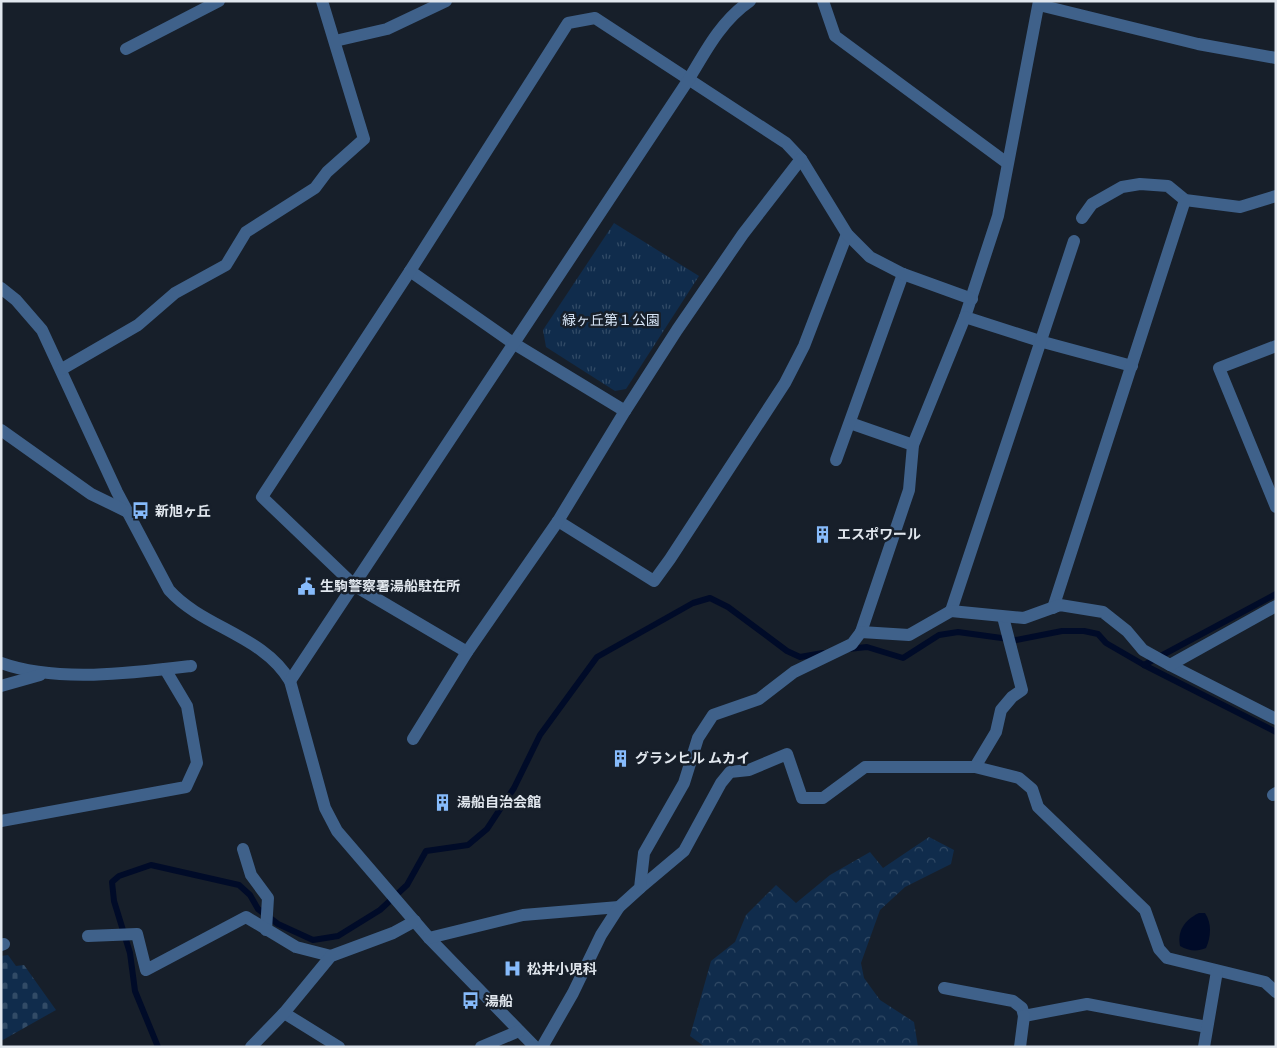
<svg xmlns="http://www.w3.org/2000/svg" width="1277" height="1048" viewBox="0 0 1277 1048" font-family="Rubik,'Noto Sans JP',sans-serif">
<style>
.forest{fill:url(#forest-crowns)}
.cemetery{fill:url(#cemetery-stones)}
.park{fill:url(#park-tufts)}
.water{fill:#000b28}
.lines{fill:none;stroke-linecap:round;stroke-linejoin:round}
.stream{stroke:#000b28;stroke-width:6}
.minor{stroke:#3f618a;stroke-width:12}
.labels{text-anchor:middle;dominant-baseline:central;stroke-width:5;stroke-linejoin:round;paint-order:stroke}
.park-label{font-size:14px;fill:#d7e5f7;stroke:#171f2a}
.poi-label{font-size:14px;font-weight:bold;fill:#e1e7ee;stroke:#171f2a;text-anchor:start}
</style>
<defs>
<pattern id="forest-crowns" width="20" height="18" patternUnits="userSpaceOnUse" patternTransform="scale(1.25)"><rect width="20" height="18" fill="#102c4c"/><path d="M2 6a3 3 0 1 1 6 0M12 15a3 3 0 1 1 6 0" fill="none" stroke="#324b66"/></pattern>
<pattern id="cemetery-stones" width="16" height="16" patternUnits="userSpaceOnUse" patternTransform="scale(1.25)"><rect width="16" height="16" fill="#102c4c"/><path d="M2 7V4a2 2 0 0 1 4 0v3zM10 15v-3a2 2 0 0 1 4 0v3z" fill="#324b66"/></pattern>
<pattern id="park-tufts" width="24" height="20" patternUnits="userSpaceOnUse" patternTransform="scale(1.25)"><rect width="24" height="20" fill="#102c4c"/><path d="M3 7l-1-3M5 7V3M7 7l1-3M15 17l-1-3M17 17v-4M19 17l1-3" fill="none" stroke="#324b66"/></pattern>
</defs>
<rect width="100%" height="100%" fill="#171f2a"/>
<path class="forest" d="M929 837 954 850 951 864 905 887 880 910 861 963 864 978 880 1000 914 1022 918 1047H705L690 1036 711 961 735 942 746 915 776 885 796 903 830 875 870 852 883 868Z"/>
<path class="cemetery" d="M8 955 16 966 24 965 56 1010 1 1041V956Z"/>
<path class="park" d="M614 223 699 276 626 389 615 391 546 347 543 330Z"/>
<path class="water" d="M1199 913H1205C1212 923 1211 937 1206 948 1197 952 1189 951 1180 946 1177 930 1185 920 1199 913Z"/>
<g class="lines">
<g class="stream">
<path d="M848 649 867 647 903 658 939 635 958 632 1016 640 1062 631H1084L1098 634 1106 643 1144 665 1276 732"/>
<path d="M1144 665 1276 594"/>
<path d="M158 1047 135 991 130 953 114 901 112 882 119 876 151 865 239 885 250 895 258 909 278 924 313 940 338 936 380 910 407 885 426 851 468 845 487 829 514 788 540 735 597 657 693 603 710 598 728 607 787 651 800 657 823 653"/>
</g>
<g class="minor">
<path d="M823 1 835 36 1007 163"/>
<path d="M1039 1 998 216 965 317 1043 342 1132 366"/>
<path d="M1039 5 1198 44 1276 58"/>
<path d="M335 41 387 29 446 1"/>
<path d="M126 49 219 1"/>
<path d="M1082 218 1092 204 1122 187 1140 184 1168 186 1185 200 1240 207 1276 196"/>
<path d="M410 271 513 343 625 411"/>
<path d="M1 288 16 300 42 330 117 492 169 590C203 628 263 635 290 681L325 808 337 831 429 938 535 1047"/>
<path d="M1276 346 1219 368 1276 507"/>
<path d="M62 369 138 325 175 293 226 265 246 232 315 188 327 172 364 139 322 1"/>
<path d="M850 423 913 445"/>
<path d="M1 430 91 494 130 513"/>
<path d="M836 460 903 274"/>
<path d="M558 521 654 581 670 559 785 383 804 346 847 234"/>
<path d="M1053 608 1185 200"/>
<path d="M951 611 1074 241"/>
<path d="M861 632 909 490 913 445 965 317"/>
<path d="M467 652 355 586 262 497 410 271 568 23 595 18 786 143 801 159 847 234 870 257 903 274 972 299"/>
<path d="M1 663C56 683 134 673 191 666"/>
<path d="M1170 665 1276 719"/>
<path d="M290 681 689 79C706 50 722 20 750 1"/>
<path d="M1 686 40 675"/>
<path d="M413 739 467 652 558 521 625 411 677 330 743 234 801 159"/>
<path d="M975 767 996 732 1001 710 1012 697 1022 690 1003 617"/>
<path d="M1273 795 1276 793"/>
<path d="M1 821 186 787 197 763 187 706 165 669"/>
<path d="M243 849 251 875 268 898 266 930"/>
<path d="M640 888 684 851 721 783 730 772 749 770 787 754 802 798H823L865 767H975L1019 778 1032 789 1038 807 1145 910 1159 949 1167 958 1265 982 1276 992"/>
<path d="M88 936 137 934 146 970 246 917 296 947 331 956"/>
<path d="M429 938 523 915 619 907"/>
<path d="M1 945 4 944"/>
<path d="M944 988 1013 1001 1022 1008 1024 1016 1087 1004 1207 1027"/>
<path d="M284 1013 339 1047"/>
<path d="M251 1047 284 1013 331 956 393 933 415 921"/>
<path d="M481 1047 519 1031"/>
<path d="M542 1047 573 993 601 935 619 907 640 888 644 853 684 783 698 738 713 715 759 699 794 672 852 644 861 632 909 635 951 611 1024 618 1060 605 1103 612 1127 631 1143 650 1170 665 1276 606"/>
<path d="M1020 1047 1024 1016"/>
<path d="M1204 1047 1217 971"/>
</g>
</g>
<defs>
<symbol id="bus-bare" viewBox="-9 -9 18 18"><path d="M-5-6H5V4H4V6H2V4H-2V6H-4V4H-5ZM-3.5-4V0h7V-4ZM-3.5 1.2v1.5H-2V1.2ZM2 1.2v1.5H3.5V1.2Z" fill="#87bbfb" stroke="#171f2a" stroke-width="2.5" paint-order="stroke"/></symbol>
<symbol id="building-bare" viewBox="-9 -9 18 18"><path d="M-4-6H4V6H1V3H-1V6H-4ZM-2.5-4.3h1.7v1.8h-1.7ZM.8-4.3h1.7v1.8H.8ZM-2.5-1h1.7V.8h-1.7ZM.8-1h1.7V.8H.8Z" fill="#87bbfb" stroke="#171f2a" stroke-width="2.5" paint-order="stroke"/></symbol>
<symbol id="civic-bare" viewBox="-9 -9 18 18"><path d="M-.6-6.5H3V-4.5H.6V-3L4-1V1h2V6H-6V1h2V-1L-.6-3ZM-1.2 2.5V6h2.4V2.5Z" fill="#87bbfb" stroke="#171f2a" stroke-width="2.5" paint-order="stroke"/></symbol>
<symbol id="hospital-bare" viewBox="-9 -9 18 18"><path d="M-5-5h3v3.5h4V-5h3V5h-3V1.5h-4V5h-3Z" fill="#87bbfb" stroke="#171f2a" stroke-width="2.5" paint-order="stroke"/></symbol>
</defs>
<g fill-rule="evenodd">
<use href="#bus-bare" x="128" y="498" width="25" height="25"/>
<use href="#building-bare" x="810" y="522" width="25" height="25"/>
<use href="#civic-bare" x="294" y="574" width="25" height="25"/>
<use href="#building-bare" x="608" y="746" width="25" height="25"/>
<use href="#building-bare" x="430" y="790" width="25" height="25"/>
<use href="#hospital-bare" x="500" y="956" width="25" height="25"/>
<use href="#bus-bare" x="458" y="988" width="25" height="25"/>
</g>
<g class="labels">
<g class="park-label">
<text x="611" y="320">緑ヶ丘第１公園</text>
</g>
<g class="poi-label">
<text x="155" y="511">新旭ヶ丘</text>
<text x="837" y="534">エスポワール</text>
<text x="320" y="586">生駒警察署湯船駐在所</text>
<text x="635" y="758">グランヒル ムカイ</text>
<text x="457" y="802">湯船自治会館</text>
<text x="527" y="969">松井小児科</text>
<text x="485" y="1001">湯船</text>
</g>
</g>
<rect width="1277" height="1048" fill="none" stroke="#e1e7ee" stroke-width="5"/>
</svg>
